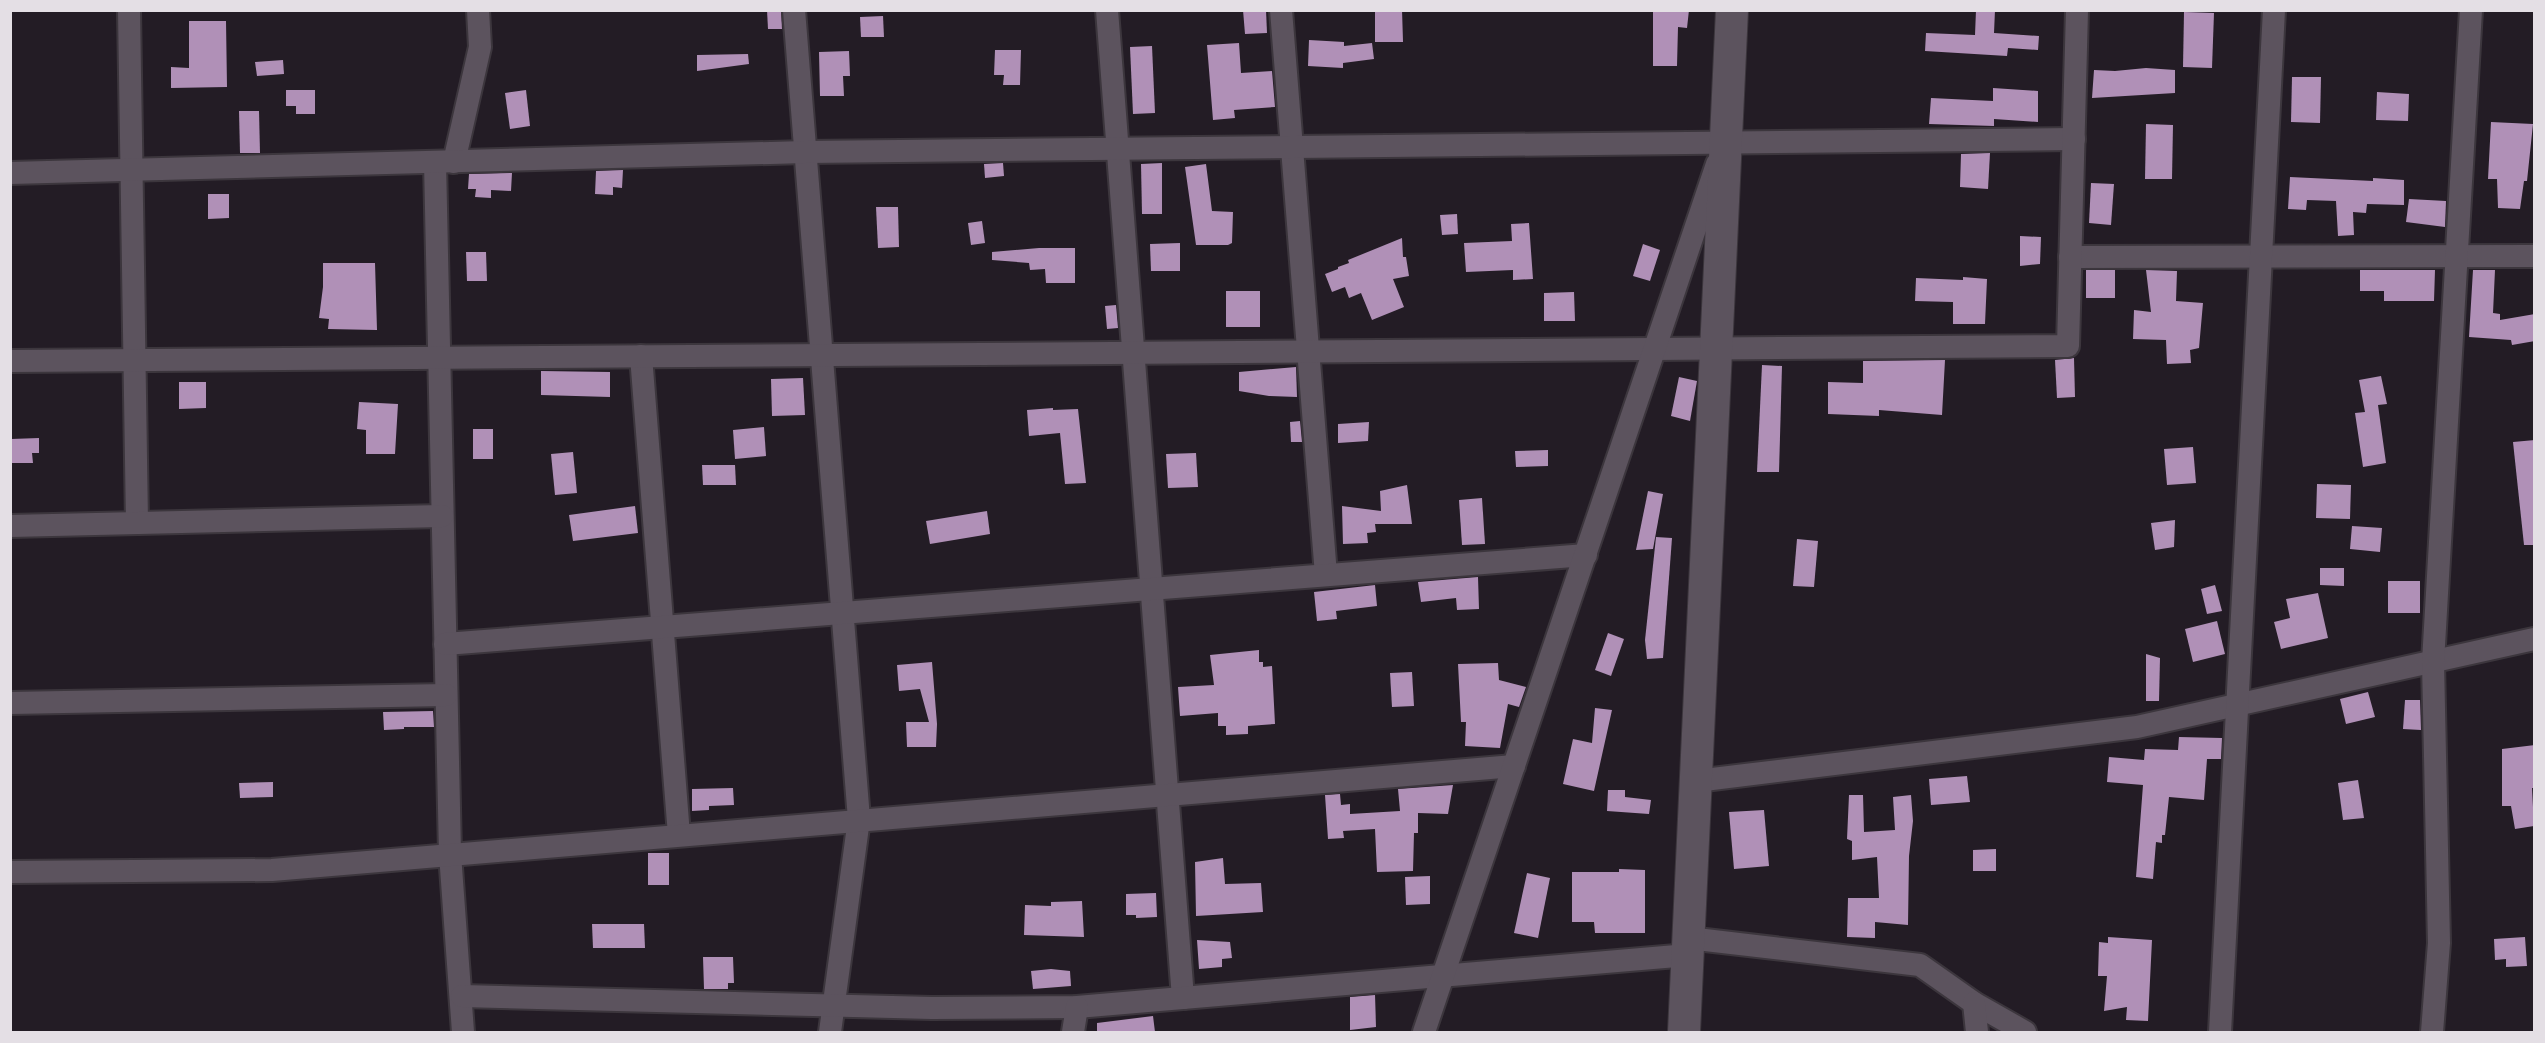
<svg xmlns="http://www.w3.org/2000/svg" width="2545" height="1043" viewBox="0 0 2545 1043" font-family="Bitter,serif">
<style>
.building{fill:#b090b7}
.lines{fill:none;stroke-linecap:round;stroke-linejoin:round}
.minor-casing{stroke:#3c363d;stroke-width:26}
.secondary-casing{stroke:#3c363d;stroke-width:34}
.minor{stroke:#5c535e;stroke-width:22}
.secondary{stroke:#5c535e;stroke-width:32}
</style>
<rect width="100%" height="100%" fill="#231c25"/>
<g class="building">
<path d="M767 10H781L782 29H768Z"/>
<path d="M1243 10H1266L1267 33 1245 34Z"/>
<path d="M1375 10H1402L1403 42H1375Z"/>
<path d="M1653 10H1689L1687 28 1678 27 1677 66H1653Z"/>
<path d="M1976 10H1995L1994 33 2039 36 2038 50 2008 48 2007 56 1925 51 1926 33 1975 35Z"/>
<path d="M2184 12 2214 13 2212 68 2183 67Z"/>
<path d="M883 16 884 37H861L860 17Z"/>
<path d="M189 21H226L227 87 171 88V67L189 68Z"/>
<path d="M1309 40 1344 42V46L1372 43 1374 59 1343 63V68L1308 66Z"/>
<path d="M1239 43 1241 73 1272 71 1275 107 1234 110 1235 118 1213 120 1207 45Z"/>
<path d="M1152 46 1155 113 1133 114 1130 47Z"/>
<path d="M995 50H1021L1020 85H1003L1004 75H994Z"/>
<path d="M849 51 850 76H843L844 96H820L819 52Z"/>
<path d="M748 54 749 64 697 71V55Z"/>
<path d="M283 60 284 74 257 76 255 62Z"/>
<path d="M2146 68 2175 70V93L2092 98 2094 70 2115 71Z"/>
<path d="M2292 77H2321L2320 123 2291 122Z"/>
<path d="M1993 88 2038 91V122L1994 119V126L1929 124 1931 98 1993 101Z"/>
<path d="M286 90H315V114H296V106H286Z"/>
<path d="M526 90 530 126 510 129 505 93Z"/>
<path d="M2377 92 2409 94 2408 121 2376 120Z"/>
<path d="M239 111H259L260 153H240Z"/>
<path d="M2491 122 2533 124 2527 181H2524L2520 209 2498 208 2497 179H2488Z"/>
<path d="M2146 124 2173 125 2172 179H2145Z"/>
<path d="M1990 153 1988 189 1960 187 1961 154Z"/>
<path d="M1003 163 1004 176 985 178 984 164Z"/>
<path d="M1162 163V214H1142L1141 164Z"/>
<path d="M1206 164 1212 211 1233 212 1232 243 1228 245H1196L1185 167Z"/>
<path d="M623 170 622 188 613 187V195L595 194 596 171Z"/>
<path d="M512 173 511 191 491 190V198L475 197 476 189H468L469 174Z"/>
<path d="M2290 177 2373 181V178L2404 180V205L2367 204 2366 213 2353 212 2354 235 2338 236 2336 201 2307 200 2306 210 2288 209Z"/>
<path d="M2091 183 2114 184 2111 225 2089 223Z"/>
<path d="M208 194H229V218L208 219Z"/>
<path d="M2409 199 2446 201 2445 227 2406 222Z"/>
<path d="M876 207H898L899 247 878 248Z"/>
<path d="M1457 214 1458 234 1442 235 1440 215Z"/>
<path d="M982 221 985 243 971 245 968 223Z"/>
<path d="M1529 223 1533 279 1513 280V270L1466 272 1464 243 1512 241 1511 224Z"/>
<path d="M2020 236 2041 237 2040 264 2020 266Z"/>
<path d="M1402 238 1403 257H1406L1409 276 1393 279 1404 307 1372 320 1361 293 1349 298 1345 287 1332 292 1325 274 1338 269V267L1349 263 1348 260Z"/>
<path d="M1180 243V271H1151L1150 244Z"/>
<path d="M1643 244 1660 250 1650 281 1633 276Z"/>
<path d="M1039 248H1075V283H1046L1045 269 1030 270 1029 263 992 260V252Z"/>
<path d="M466 252H486L487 281H467Z"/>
<path d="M323 263H375L377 330 328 329 329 319 319 318 323 287Z"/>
<rect x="2086" y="270" width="29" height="28"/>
<path d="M2146 270 2177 271 2176 301 2203 303 2199 348 2190 350 2191 363 2167 364 2166 340 2133 339 2134 310 2151 312Z"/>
<path d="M2360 270H2435L2434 301H2384V291H2360Z"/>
<path d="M2473 270H2495L2493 313 2500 314V320L2535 314V341L2512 345 2511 340 2469 337Z"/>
<path d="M1963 277 1987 279 1985 324H1953V302L1915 301 1916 278 1963 280Z"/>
<rect x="1226" y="291" width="34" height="36"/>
<path d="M1574 292 1575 321H1544V293Z"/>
<path d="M1116 305 1118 328 1107 329 1105 306Z"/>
<path d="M2074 358 2075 397 2057 398 2055 360Z"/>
<path d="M1945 360 1942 415 1879 410V416L1828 414V382L1863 383V361Z"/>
<path d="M1762 365 1782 366 1779 472H1757Z"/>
<path d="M1296 367 1297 397 1269 396 1239 391V372Z"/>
<path d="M541 371 610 372V397L541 395Z"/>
<path d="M2381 376 2387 404 2378 405 2386 463 2363 467 2355 413 2365 412 2359 380Z"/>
<path d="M1679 377 1697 381 1690 421 1671 416Z"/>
<path d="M803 378 805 415 772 416 771 379Z"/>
<path d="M179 382H206V408L179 409Z"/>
<path d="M359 402 398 404 395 454H366V430L357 429Z"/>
<path d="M1053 408V410L1078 409 1086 483 1065 484 1060 433 1029 436 1027 410Z"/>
<path d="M1300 421 1302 442H1291L1290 422Z"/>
<path d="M1369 422 1368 441 1338 443V424Z"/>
<path d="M764 427 766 456 735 459 733 430Z"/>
<rect x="473" y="429" width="20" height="30"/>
<path d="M39 438V453H32L33 463H11V439Z"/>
<path d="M2535 440V545H2524L2513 442Z"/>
<path d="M2193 447 2196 483 2167 485 2164 449Z"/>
<path d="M1548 450V466L1516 467 1515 451Z"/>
<path d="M573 452 577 493 555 495 551 454Z"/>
<path d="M1196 453 1198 487 1168 488 1166 454Z"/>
<path d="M702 465H735L736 485H703Z"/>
<path d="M2317 484 2351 485 2350 519 2316 518Z"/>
<path d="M1407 485 1412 524H1375L1376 532 1367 533 1368 543 1343 544 1342 506 1381 511 1380 491Z"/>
<path d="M1648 491 1663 494 1653 549 1636 550Z"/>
<path d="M1482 498 1485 544 1462 545 1459 500Z"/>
<path d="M635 506 638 533 573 541 569 515Z"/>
<path d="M987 511 990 534 930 544 926 521Z"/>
<path d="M2175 520 2174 547 2155 550 2151 523Z"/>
<path d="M2352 526 2382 528 2380 552 2350 549Z"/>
<path d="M1656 537 1672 538 1663 658 1647 659 1645 640Z"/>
<path d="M1797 539 1818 541 1814 587 1793 586Z"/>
<path d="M2320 568H2344V586L2320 585Z"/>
<path d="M1478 577 1479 609 1457 610 1456 598 1421 602 1418 582Z"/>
<rect x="2388" y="581" width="32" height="32"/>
<path d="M1375 585 1377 606 1336 611 1337 619 1317 621 1314 592Z"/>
<path d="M2215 585 2222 611 2207 614 2201 589Z"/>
<path d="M2318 593 2328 638 2281 649 2274 622 2290 618 2286 599Z"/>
<path d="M2217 621 2225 654 2193 662 2185 629Z"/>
<path d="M1608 633 1624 639 1611 676 1595 670Z"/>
<path d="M1259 650V662H1263V667L1272 666 1275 724 1248 726V734L1226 735V726H1218V713L1180 716 1178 687 1214 685 1210 655Z"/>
<path d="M2146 654 2160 658 2159 701H2146Z"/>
<path d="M932 662 937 724 936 747H907L906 722H929L920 689 899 691 897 665Z"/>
<path d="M1498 663 1499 680 1526 687 1519 707 1508 704 1500 748 1465 746 1466 722H1461L1458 664Z"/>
<path d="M1412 672 1414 706 1392 707 1390 673Z"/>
<path d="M2368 692 2375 717 2346 724 2340 699Z"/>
<path d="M2405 700H2420L2421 730 2403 729Z"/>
<path d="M1595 708 1612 710 1594 791 1563 784 1573 739 1592 743Z"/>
<path d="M433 711 434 727H404V729L384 730 383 712Z"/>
<path d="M2179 737 2222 738 2221 759H2207L2204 800 2169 797 2165 835H2162V843L2156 842 2153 879 2136 877 2143 785 2107 782 2109 757 2144 760 2145 749 2178 750Z"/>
<path d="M2535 745V788H2532L2534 826 2515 829 2511 806H2502V749Z"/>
<path d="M1967 776 1970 802 1931 805 1929 779Z"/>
<path d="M2358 780 2364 818 2343 820 2338 783Z"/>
<path d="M273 782V797L240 798 239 783Z"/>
<path d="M1453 785 1448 814 1418 813V833H1414L1413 871 1377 872 1375 829 1343 831 1344 838 1328 839 1325 795 1340 794 1341 805 1350 804V814L1400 811 1398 789Z"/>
<path d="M733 788 734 805 709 806V810L692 811V789Z"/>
<path d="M1608 790H1625V797L1651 800 1649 814 1607 811Z"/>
<path d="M1849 795H1863L1864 832 1895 830 1893 797 1911 795 1913 821 1909 856 1908 925 1875 922V938L1847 937 1848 898H1879L1877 857 1852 860V841L1847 839Z"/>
<path d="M1764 810 1769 866 1734 869 1729 812Z"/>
<path d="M1996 849V871H1973V850Z"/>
<rect x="648" y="853" width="21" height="32"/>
<path d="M1223 858 1225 884 1261 883 1263 912 1196 916 1195 862Z"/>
<path d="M1619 869 1645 870V933H1595L1594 922H1572V872H1619Z"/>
<path d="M1527 873 1550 878 1538 938 1514 933Z"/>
<path d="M1430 876V904L1406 905 1405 877Z"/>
<path d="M1156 893 1157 917 1136 918V915H1126V894Z"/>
<path d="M1082 901 1084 937 1024 935 1025 905 1051 906V902Z"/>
<path d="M592 924H644L645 948H593Z"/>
<path d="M2108 937 2152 940 2148 1021 2126 1020 2127 1007 2104 1011 2107 976H2098L2099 942 2108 943Z"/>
<path d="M2525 937 2527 966 2506 967V959L2495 960 2494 939Z"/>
<path d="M1197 940 1230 942 1232 958 1222 959V967L1199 969Z"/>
<path d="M703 957H733L734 983H728V989H704Z"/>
<path d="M1051 969 1070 971 1071 986 1033 989 1031 971Z"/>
<path d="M1375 995 1376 1027 1350 1030V997Z"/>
<path d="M1153 1016 1155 1032H1097V1023Z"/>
</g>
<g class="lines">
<defs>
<g id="minor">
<path d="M129 10 137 523"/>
<path d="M794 10 859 819 830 1032"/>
<path d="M1107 10 1183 998"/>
<path d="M1281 10 1326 575"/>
<path d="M435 162 450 854 463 1032"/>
<path d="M454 162 480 47 478 10"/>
<path d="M10 173 805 152 2074 139"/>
<path d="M2070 257 2534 256"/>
<path d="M641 356 679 835"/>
<path d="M10 361 2068 346 2077 10"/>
<path d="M10 526 442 516"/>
<path d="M445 644 1586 555"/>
<path d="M10 703 446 695"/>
<path d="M1696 781 2137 727 2534 639"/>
<path d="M10 872 272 870 1514 766"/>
<path d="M1688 938 1920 965 1974 1003 2025 1032"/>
<path d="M462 996 932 1008 1077 1007 1688 955"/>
<path d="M1974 1003 1977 1032"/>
<path d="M1073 1032 1077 1007"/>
<path d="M1424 1032 1717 164"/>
<path d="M2220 1032 2274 10"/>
<path d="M2432 1032 2439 943 2433 662 2471 10"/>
</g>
<path id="secondary" d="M1684 1032 1732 10"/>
</defs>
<use href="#minor" class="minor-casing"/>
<use href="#secondary" class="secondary-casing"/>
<use href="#minor" class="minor"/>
<use href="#secondary" class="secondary"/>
</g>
<rect width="2545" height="1043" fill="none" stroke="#e4dfe5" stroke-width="24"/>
</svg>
